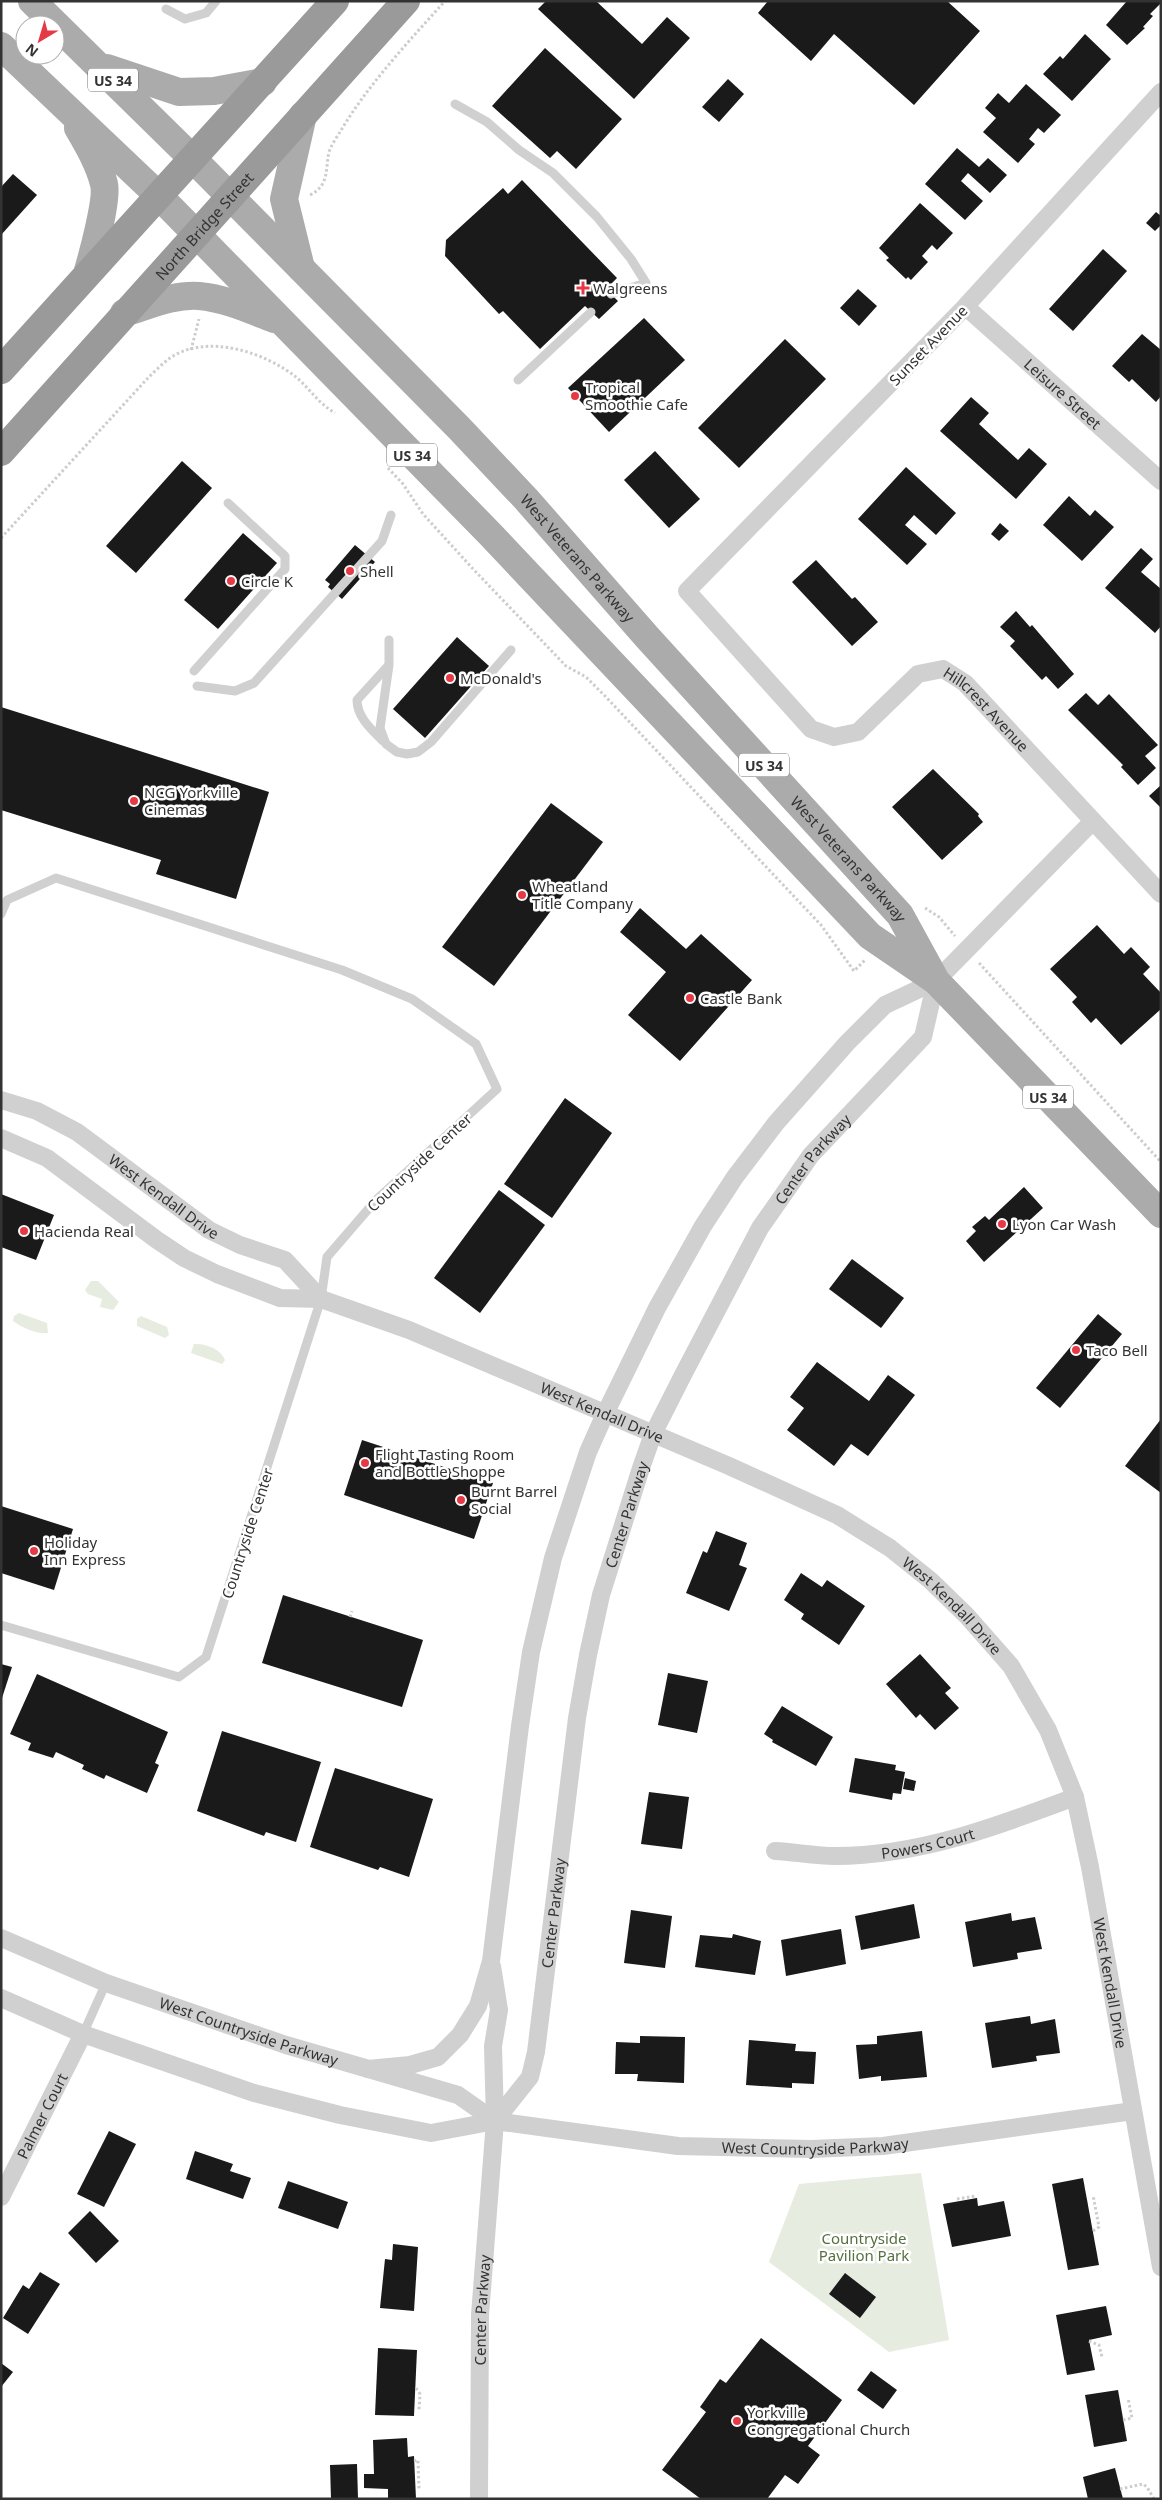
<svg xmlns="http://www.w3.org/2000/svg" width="1162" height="2500" viewBox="0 0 1162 2500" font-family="'Noto Sans',sans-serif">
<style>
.green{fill:#e6ecdf}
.building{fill:#1a1a1a}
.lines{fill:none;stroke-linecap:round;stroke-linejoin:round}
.path{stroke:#cdcdcd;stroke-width:3;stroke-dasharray:2.5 2.5;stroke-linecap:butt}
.lane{stroke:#d0d0d0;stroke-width:9}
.street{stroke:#d0d0d0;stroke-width:18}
.primary{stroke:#ababab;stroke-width:28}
.highway{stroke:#9a9a9a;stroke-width:28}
.poi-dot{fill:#e63946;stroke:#fff;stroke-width:2}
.labels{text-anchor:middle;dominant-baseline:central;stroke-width:5;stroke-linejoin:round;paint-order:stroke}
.shield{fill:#fff;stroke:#707070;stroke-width:1}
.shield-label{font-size:14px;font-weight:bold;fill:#333}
.street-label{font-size:15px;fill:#333;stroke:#fff}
.poi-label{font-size:15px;fill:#333;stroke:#fff;text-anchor:start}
.park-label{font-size:15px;fill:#56703f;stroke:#fff}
</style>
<rect width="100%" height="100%" fill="#fff"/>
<g class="green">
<path d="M91 1281H98L119 1302 113 1310 100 1307 102 1299 88 1294 85 1290Z"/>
<path d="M19 1313 47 1323 48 1333C38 1335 21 1327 13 1321L14 1316Z"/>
<path d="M141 1316 167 1327 169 1335 165 1338 137 1326V1319Z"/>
<path d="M194 1344C205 1343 221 1349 225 1360L222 1364 191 1353Z"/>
<path d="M921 2173 949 2340 889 2352 769 2262 799 2184Z"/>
</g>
<g class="building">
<path d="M546 1H596L642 44 667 17 690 38 634 99 538 9Z"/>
<path d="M768 1H947L980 31 914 105 834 34 811 61 758 13Z"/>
<path d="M1127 1H1161V3L1150 14 1153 16 1143 27 1145 28 1127 45 1106 25Z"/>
<path d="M1085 34 1111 59 1072 101 1043 74 1060 56 1063 59Z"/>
<path d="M545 48 622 119 576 169 557 151 550 158 492 106Z"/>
<path d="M728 79 744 94 719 122 702 107Z"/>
<path d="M1026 84 1061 115 1044 133 1038 128 1029 139 1035 144 1018 163 983 132 996 118 985 108 998 93 1009 103Z"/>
<path d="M957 148 979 167 988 158 1007 175 990 193 968 173 961 181 983 201 965 220 925 184Z"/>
<path d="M13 174 37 195 1 235V187Z"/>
<path d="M522 180 617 278 606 289 618 301 599 319 585 306 540 349 503 311 499 314 445 256 446 240 503 188 508 194Z"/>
<path d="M920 203 953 233 937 250 932 245 922 256 928 262 911 280 908 277 906 279 886 260 889 258 879 248Z"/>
<path d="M1156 212 1161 216V225L1155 231 1146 223Z"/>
<path d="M1103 249 1127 271 1073 331 1049 309Z"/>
<path d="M858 289 877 306 859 326 840 308Z"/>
<path d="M644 318 685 360 609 432 568 388Z"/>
<path d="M1142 334 1161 350V396L1156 402 1132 379 1129 382 1112 366Z"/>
<path d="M785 339 826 379 739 468 698 428Z"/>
<path d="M971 397 989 413 979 424 1018 460 1029 448 1047 464 1016 499 940 431Z"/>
<path d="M655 451 700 499 669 528 624 480Z"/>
<path d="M182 461 212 488 136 573 106 546Z"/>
<path d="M906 467 956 513 936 535 914 515 905 525 927 544 907 565 858 519Z"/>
<path d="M1069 496 1090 516 1095 510 1114 527 1082 561 1043 525Z"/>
<path d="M1000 523 1009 531 999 541 991 534Z"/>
<path d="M243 533 277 563 218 629 184 600Z"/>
<path d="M355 545 375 562 342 599 328 587 330 584 325 580Z"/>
<path d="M1141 548 1153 559 1141 572 1161 589V626L1155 633 1105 588Z"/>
<path d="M816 560 852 599 855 597 878 622 852 646 792 582Z"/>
<path d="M1016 611 1030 627 1032 625 1074 674 1058 689 1046 676 1042 680 1010 646 1015 641 1000 627Z"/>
<path d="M457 637 489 666 425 738 393 709Z"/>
<path d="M1086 693 1098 705 1109 694 1158 745 1145 756 1156 768 1138 785 1121 767 1123 765 1068 710Z"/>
<path d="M1 707 269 792 236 899 156 874 161 860 1 810Z"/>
<path d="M933 769 979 814 978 816 983 822 942 860 892 807Z"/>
<path d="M1161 785V808L1149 796Z"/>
<path d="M551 803 603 842 494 986 442 947Z"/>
<path d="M640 908 686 949 701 934 752 980 680 1061 628 1015 666 972 620 932Z"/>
<path d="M1097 925 1124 954 1131 947 1150 967 1143 974 1161 993V1009L1121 1045 1096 1018 1091 1023 1072 1002 1077 997 1050 969Z"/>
<path d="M565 1098 612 1133 552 1218 504 1184Z"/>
<path d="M1024 1187 1043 1208 984 1262 966 1241 976 1231 972 1227 985 1216 989 1220Z"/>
<path d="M499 1190 545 1225 480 1313 434 1278Z"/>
<path d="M1 1194 54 1215 36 1260 1 1247Z"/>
<path d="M852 1259 904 1298 881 1328 829 1289Z"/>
<path d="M1098 1314 1122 1334 1060 1408 1036 1388Z"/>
<path d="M817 1362 869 1401 888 1375 915 1395 868 1456 851 1444 834 1466 787 1430 804 1408 790 1397Z"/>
<path d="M1161 1419V1493L1125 1466Z"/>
<path d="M362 1440 493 1483 474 1539 344 1495Z"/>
<path d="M1 1506 73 1529 54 1590 1 1573Z"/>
<path d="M716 1531 747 1543 739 1565 747 1568 729 1611 686 1593 703 1551 707 1553Z"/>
<path d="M801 1573 822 1587 827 1580 865 1606 839 1645 801 1619 804 1614 784 1600Z"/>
<path d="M283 1595 423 1640 402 1707 262 1663Z"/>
<path d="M920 1654 951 1688 945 1693 959 1708 935 1730 920 1714 916 1718 886 1684Z"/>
<path d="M1 1664 12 1667 2 1698H1Z"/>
<path d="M668 1673 708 1681 697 1733 658 1725Z"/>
<path d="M37 1674 168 1732 155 1763 159 1765 147 1793 106 1775 104 1779 82 1769 84 1765 56 1752 53 1758 28 1750 31 1743 10 1734Z"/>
<path d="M782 1706 833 1737 816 1766 772 1742 773 1740 764 1734Z"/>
<path d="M222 1731 321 1762 296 1842 266 1832 264 1836 197 1811Z"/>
<path d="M855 1758 896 1765 895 1770 905 1772 901 1794 893 1793 892 1800 849 1792Z"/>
<path d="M335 1768 433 1799 409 1877 380 1867 378 1870 310 1847Z"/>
<path d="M905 1778 916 1781 914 1791 903 1789Z"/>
<path d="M649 1792 689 1797 682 1849 641 1844Z"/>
<path d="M914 1904 920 1938 861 1950 855 1916Z"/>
<path d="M631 1910 672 1916 665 1968 624 1963Z"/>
<path d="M1011 1913 1012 1921 1035 1917 1042 1949 1017 1953 1018 1959 973 1967 965 1922Z"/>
<path d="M841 1929 846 1964 786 1976 781 1940Z"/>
<path d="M733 1934 761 1941 755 1975 695 1967 700 1935 732 1938Z"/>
<path d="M1030 2016 1031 2024 1055 2019 1060 2053 1036 2056 1037 2061 992 2068 985 2023Z"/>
<path d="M922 2031 927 2077 881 2081V2076L859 2079 856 2045 877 2044V2036Z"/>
<path d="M640 2036 685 2037 684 2083 637 2081 638 2074H615L616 2042 640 2043Z"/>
<path d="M749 2040 796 2044 795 2051 816 2052 814 2084 792 2083V2088L746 2085Z"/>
<path d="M109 2131 136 2144 104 2207 77 2194Z"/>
<path d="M195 2151 233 2164 230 2171 251 2178 243 2199 186 2179Z"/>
<path d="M1083 2178 1099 2265 1068 2270 1052 2184Z"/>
<path d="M288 2181 348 2202 338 2229 278 2208Z"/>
<path d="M977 2198 978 2206 1004 2201 1011 2236 952 2247 943 2204Z"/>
<path d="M90 2211 119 2241 96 2263 68 2233Z"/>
<path d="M393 2244 418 2247 414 2311 380 2308 385 2259 392 2260Z"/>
<path d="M40 2272 60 2284 28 2334 3 2318 23 2285 29 2289Z"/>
<path d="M845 2273 876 2297 860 2318 829 2294Z"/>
<path d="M1106 2306 1112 2335 1089 2340 1095 2370 1067 2375 1056 2315Z"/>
<path d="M761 2338 842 2400 808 2446 820 2455 798 2484 785 2475 767 2499H701L662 2470 706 2412 700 2407 720 2379 726 2383Z"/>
<path d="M378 2348 417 2350 414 2416 375 2415Z"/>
<path d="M1 2363 13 2372 1 2387Z"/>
<path d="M871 2371 897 2390 883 2409 857 2390Z"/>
<path d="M1118 2390 1127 2441 1094 2447 1085 2395Z"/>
<path d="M407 2438 408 2457 414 2456 416 2499H388V2489L364 2488V2474H374L373 2440Z"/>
<path d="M357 2464 358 2499H331L330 2465Z"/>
<path d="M1115 2468 1123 2499H1088L1083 2477Z"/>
</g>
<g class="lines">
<g class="path">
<path d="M310 195C330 185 325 169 329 152 331 146 336 138 340 132 367 86 409 41 445 1"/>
<path d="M191 350 199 319"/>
<path d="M388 468 403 484 423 514 474 570 566 666 586 677 605 696 821 925 854 971 865 960"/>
<path d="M1 538 147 379C154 372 162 364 170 358 207 333 264 352 296 377 310 389 319 404 335 413"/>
<path d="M925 908 939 917 955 936"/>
<path d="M979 963 1161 1162"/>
<path d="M350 1617 352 1611"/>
<path d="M957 2199 975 2196V2198"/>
<path d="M1093 2231 1099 2227 1093 2195"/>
<path d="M1089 2341 1099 2345 1102 2357"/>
<path d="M416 2388 420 2394 419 2410"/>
<path d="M1123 2420 1132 2418 1128 2398"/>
<path d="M414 2461 418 2460 419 2489"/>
<path d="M1120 2489 1143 2484 1147 2487 1154 2499"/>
</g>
<g class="lane">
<path d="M166 9 185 19 206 13 216 1"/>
<path d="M455 104 487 122 519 150 553 173 597 217 631 259 646 283 611 294"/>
<path d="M518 380 591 312"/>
<path d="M389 640V665L380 728 386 744 397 752 407 754 418 752 431 742 511 650"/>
<path d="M194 671 285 569V556L228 503"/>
<path d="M197 686 235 691 254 683 382 541 391 515"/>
<path d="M383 741C371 729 357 717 357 700L388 666"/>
<path d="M1 914 7 900 56 878 342 970 412 999 476 1044 497 1089 377 1199 327 1257 321 1299 206 1657 179 1677 1 1625"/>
<path d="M83 2034 106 1983"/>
</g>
<g class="street">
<path id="s1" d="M1161 92 963 309 687 591 811 729 834 737 858 732 918 674 943 669 965 683 1161 894"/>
<path id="s2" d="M966 307 1161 481"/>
<path id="s3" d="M1 1100 37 1111 77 1132 209 1230 240 1245 285 1260 321 1299"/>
<path id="s4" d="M1 1138 47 1158 157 1240 184 1258 217 1274 280 1298 321 1299 409 1330 729 1466 837 1515 890 1548 930 1580 967 1616 1011 1666 1048 1730 1075 1797 1090 1867 1161 2267"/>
<path id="s5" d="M775 1851C795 1852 815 1856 835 1856 919 1856 998 1826 1075 1797"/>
<path id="s6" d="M1 1938 106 1983 286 2045 458 2095 495 2121"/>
<path id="s7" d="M1 1998 83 2034 254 2093 340 2115 431 2133 495 2121 678 2146 812 2149 883 2146 1133 2111"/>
<path d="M368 2069 410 2065 438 2057 460 2035 478 2006 491 1961 520 1726 531 1652 553 1558 588 1452 605 1414 657 1308 703 1226 735 1177 776 1123 847 1043 885 1005 936 981 1093 821"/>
<path id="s8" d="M495 2121 530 2077 536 2052 577 1718 588 1655 601 1595 641 1468 653 1434 684 1373 760 1228 811 1155 923 1037 936 981"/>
<path id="s9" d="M1 2197 83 2034"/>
<path id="s10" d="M479 2499 480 2315 495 2121 493 2046 499 2010 492 1966"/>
</g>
<g class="primary">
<path id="s11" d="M32 1 193 159 459 428 526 499 647 637 900 915 934 977"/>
<path d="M1 46 158 195 490 534 870 936 936 981 1161 1214"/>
<path d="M107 68 179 92 214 91 263 82"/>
<path d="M78 128C88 145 99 164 104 184 108 199 92 257 87 274"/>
<path d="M301 268 284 199 303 115"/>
<path d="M124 313C148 306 174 294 199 296 224 298 251 310 274 319"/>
</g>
<g class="highway">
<path d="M1 370 335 1"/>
<path id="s12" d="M1 452 406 1"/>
</g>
</g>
<g class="poi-dot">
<path d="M580.5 280.5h5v5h5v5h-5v5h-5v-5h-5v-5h5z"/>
<circle cx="575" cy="396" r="5"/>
<circle cx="350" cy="571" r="5"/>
<circle cx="231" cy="581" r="5"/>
<circle cx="450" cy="678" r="5"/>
<circle cx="134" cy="801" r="5"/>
<circle cx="522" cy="895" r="5"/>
<circle cx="690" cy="998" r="5"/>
<circle cx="1002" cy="1224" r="5"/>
<circle cx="24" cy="1231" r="5"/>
<circle cx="1076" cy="1350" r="5"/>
<circle cx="365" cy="1463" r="5"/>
<circle cx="461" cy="1500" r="5"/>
<circle cx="34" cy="1551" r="5"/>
<circle cx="737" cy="2421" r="5"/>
</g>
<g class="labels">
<g class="shield">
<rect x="88" y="68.5" width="50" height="23" rx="4"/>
<rect x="387" y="443.5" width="50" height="23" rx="4"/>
<rect x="739" y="753.5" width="50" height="23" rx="4"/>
<rect x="1023" y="1085.5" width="50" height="23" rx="4"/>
</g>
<g class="shield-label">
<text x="113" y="80">US 34</text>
<text x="412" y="455">US 34</text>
<text x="764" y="765">US 34</text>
<text x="1048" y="1097">US 34</text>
</g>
<g class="street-label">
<text stroke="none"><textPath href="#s12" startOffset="304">North Bridge Street</textPath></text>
<text transform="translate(928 345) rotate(-46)">Sunset Avenue</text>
<text stroke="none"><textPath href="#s2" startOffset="130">Leisure Street</textPath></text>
<text stroke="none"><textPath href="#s11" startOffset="780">West Veterans Parkway</textPath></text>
<text stroke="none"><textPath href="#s1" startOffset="1091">Hillcrest Avenue</textPath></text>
<text stroke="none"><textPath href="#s11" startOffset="1185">West Veterans Parkway</textPath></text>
<text stroke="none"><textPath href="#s8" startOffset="1032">Center Parkway</textPath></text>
<text transform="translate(419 1162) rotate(-43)">Countryside Center</text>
<text stroke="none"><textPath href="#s3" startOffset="191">West Kendall Drive</textPath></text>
<text stroke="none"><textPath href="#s4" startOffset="668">West Kendall Drive</textPath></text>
<text stroke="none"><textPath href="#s8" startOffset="628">Center Parkway</textPath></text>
<text transform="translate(247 1533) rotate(-72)">Countryside Center</text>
<text stroke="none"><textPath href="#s4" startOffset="1072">West Kendall Drive</textPath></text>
<text stroke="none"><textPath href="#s5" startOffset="154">Powers Court</textPath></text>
<text stroke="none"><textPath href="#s8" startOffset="222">Center Parkway</textPath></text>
<text stroke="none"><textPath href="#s4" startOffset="1492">West Kendall Drive</textPath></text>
<text stroke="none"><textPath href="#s6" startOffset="265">West Countryside Parkway</textPath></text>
<text stroke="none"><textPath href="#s9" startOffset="91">Palmer Court</textPath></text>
<text stroke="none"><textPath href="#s7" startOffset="839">West Countryside Parkway</textPath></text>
<text stroke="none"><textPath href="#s10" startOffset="189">Center Parkway</textPath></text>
</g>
<g class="poi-label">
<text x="593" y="288">Walgreens</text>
<text x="585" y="387">Tropical<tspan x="585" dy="17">Smoothie Cafe</tspan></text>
<text x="360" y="571">Shell</text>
<text x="241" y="581">Circle K</text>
<text x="460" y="678">McDonald's</text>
<text x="144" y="792">NCG Yorkville<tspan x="144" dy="17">Cinemas</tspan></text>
<text x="532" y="886">Wheatland<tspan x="532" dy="17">Title Company</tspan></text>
<text x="700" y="998">Castle Bank</text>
<text x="1012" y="1224">Lyon Car Wash</text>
<text x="34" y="1231">Hacienda Real</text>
<text x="1086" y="1350">Taco Bell</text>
<text x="375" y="1454">Flight Tasting Room<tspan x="375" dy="17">and Bottle Shoppe</tspan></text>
<text x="471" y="1491">Burnt Barrel<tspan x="471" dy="17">Social</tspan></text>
<text x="44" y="1542">Holiday<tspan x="44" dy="17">Inn Express</tspan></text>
<text x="747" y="2412">Yorkville<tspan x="747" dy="17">Congregational Church</tspan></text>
</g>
<g class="park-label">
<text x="864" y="2238">Countryside<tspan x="864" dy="17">Pavilion Park</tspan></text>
</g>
</g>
<rect width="1162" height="2500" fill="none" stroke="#333333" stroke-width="5"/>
<g transform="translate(40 40) rotate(218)"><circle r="24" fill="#ffffff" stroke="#adadad"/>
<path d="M0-4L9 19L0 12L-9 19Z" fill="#e63946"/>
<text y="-8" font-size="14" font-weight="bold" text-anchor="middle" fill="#333333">N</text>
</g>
</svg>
